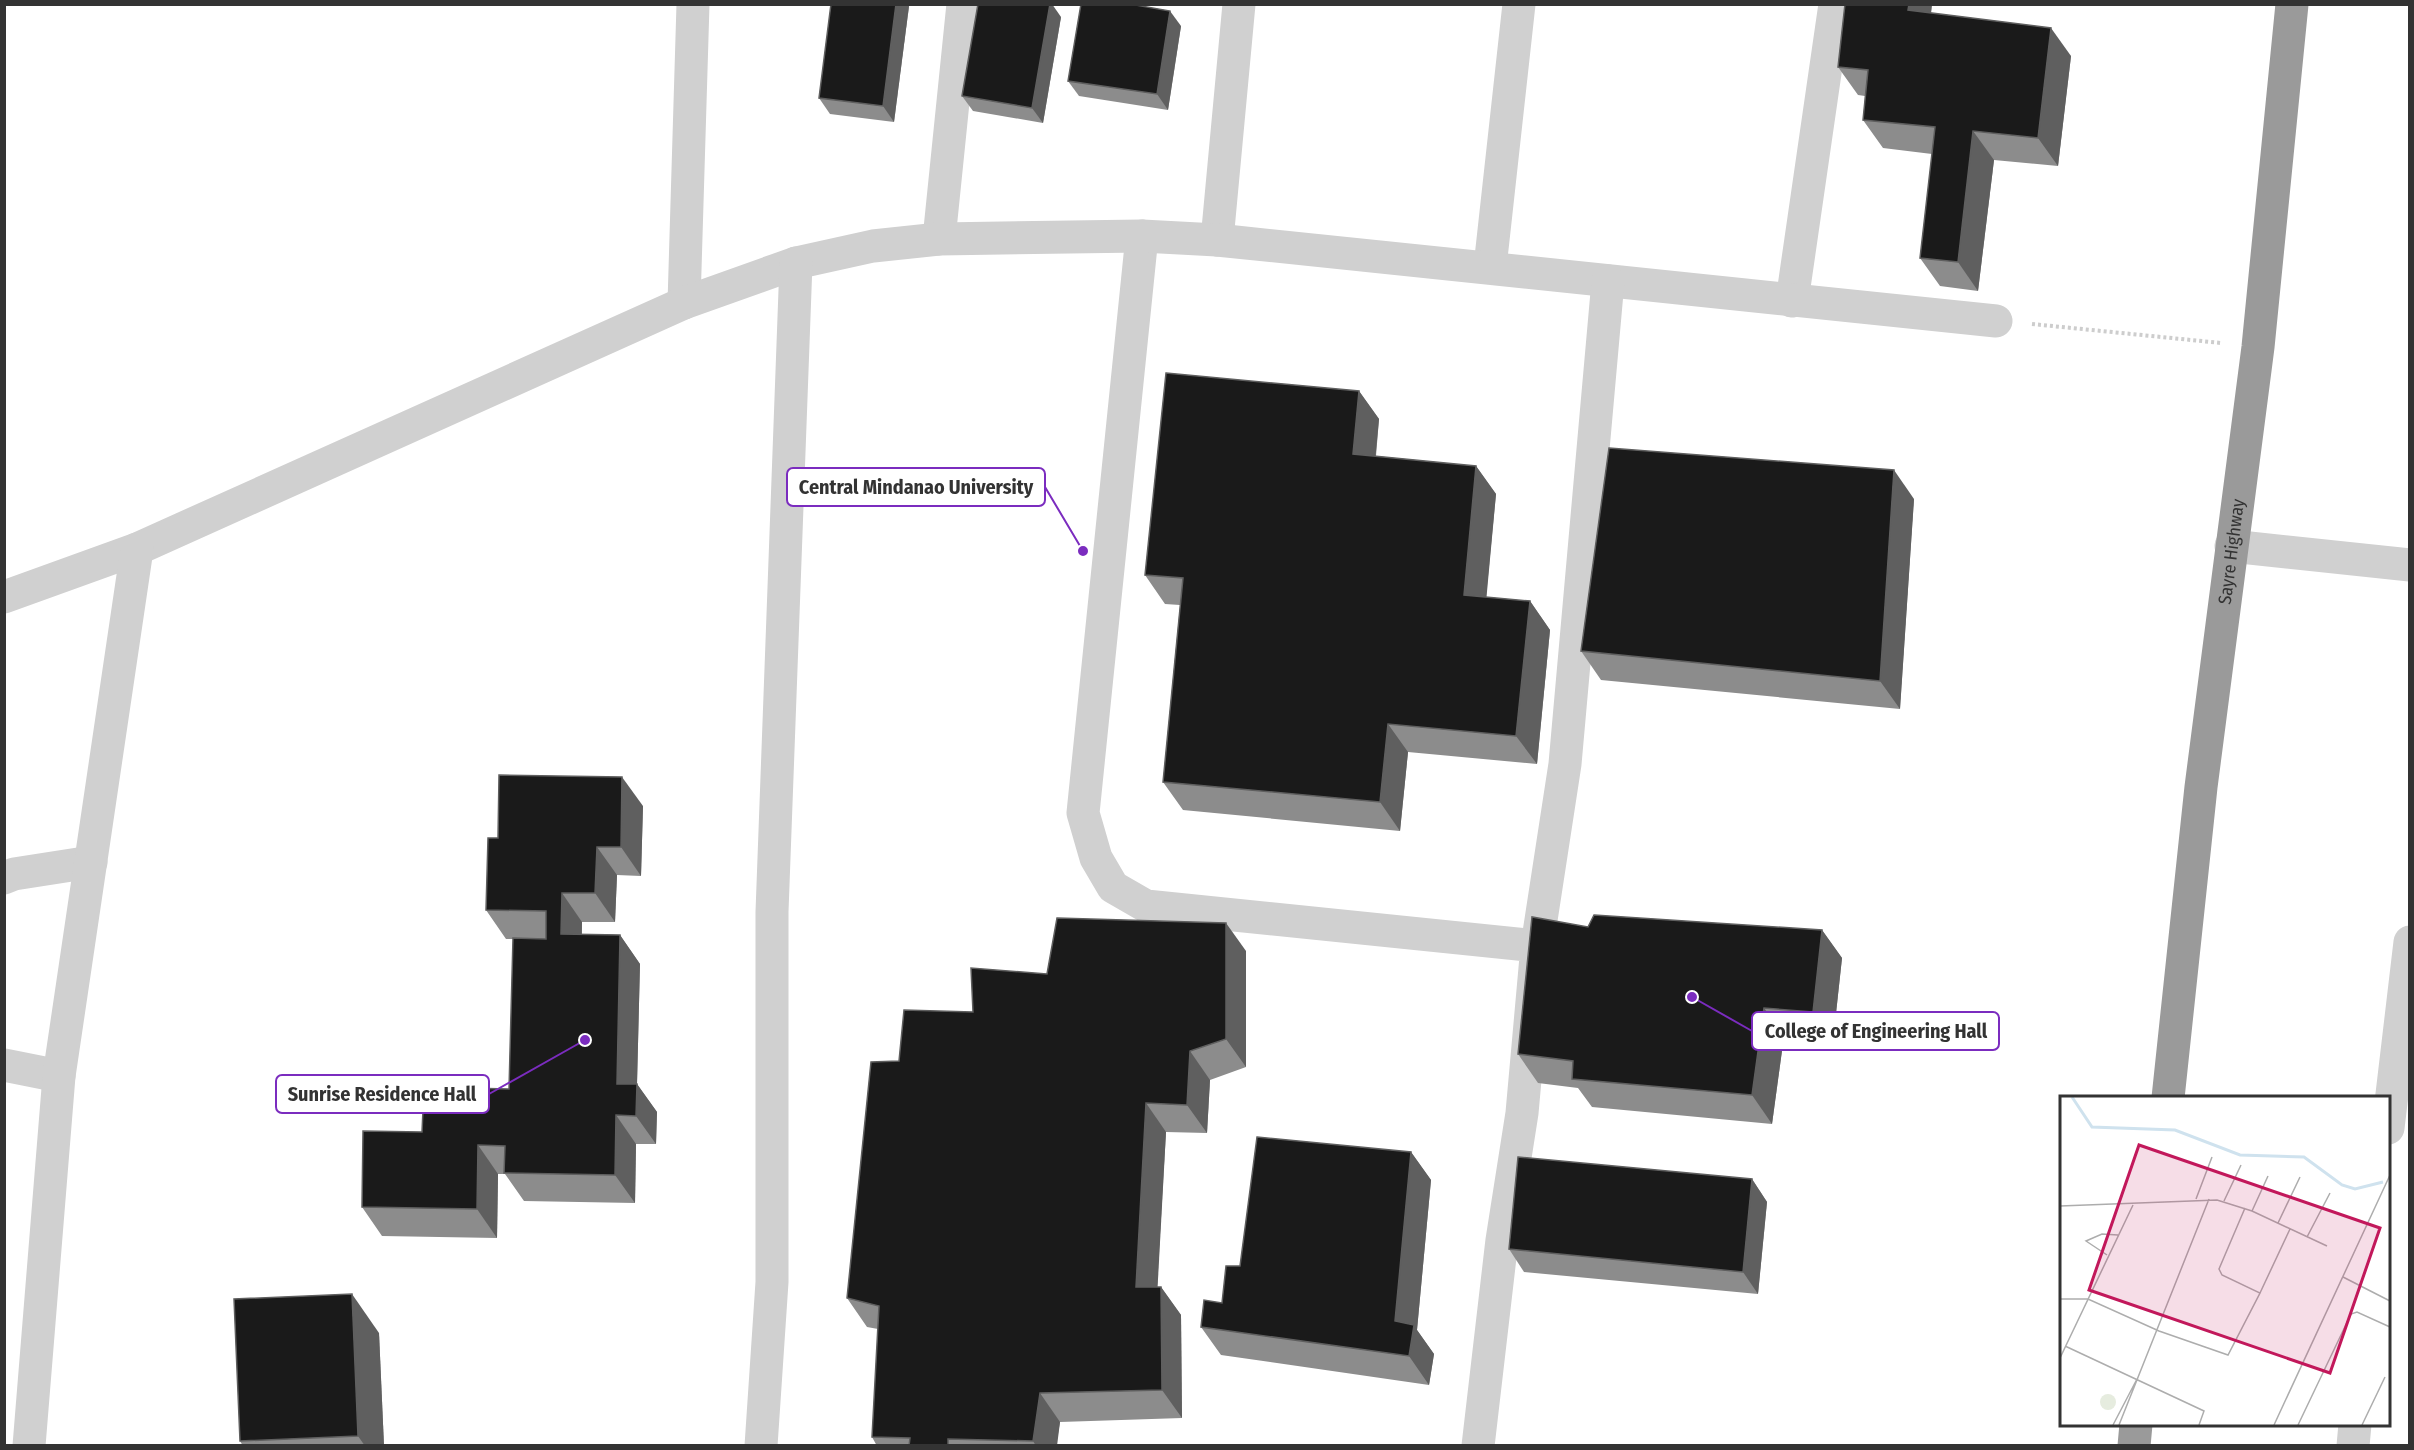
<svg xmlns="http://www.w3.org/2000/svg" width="2414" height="1450" viewBox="0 0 2414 1450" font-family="'Fira Sans Condensed',sans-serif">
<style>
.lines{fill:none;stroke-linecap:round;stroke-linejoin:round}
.path{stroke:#cdcdcd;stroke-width:4;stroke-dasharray:3 3;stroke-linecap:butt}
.minor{stroke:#d0d0d0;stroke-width:33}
.highway{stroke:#9a9a9a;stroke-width:33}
.wall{fill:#8c8c8c}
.shaded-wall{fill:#5f5f5f}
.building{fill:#1a1a1a;stroke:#5f5f5f;stroke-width:1.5}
.labels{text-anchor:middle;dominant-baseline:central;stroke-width:6;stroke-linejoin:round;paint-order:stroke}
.street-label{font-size:18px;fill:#333;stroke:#fff}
.inset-river{fill:none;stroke:#cfe2ee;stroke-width:3}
.inset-road{fill:none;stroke:#adadad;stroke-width:1.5}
.view{fill:#c2185b;fill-opacity:0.15;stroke:#c2185b;stroke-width:3}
.inset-edge{fill:none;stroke:#333;stroke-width:3}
.leader{fill:none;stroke:#7b2cbf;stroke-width:2}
.callout-dot{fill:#7b2cbf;stroke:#fff;stroke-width:2}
.callout{fill:#fff;stroke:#7b2cbf;stroke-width:2}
.callout-label{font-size:20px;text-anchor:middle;font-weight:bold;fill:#333}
</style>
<rect width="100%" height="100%" fill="#fff"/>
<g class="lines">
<path class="path" d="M2032 324 2221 343"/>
<g class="minor">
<path d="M1142 236 1083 813 1096 858 1113 887 1146 906 1537 946 1522 1113 1502 1240 1478 1446"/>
<path d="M939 239 963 4"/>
<path d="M1217 240 1239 4"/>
<path d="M1490 267 1519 4"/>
<path d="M1792 301 1835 4"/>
<path d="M684 303 693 4"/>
<path d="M2231 546 2410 565"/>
<path d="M4 597 137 549 684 303 796 263 873 246 939 239 1142 236 1217 240 1996 321"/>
<path d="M4 878 14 874 91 862"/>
<path d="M1537 946 1565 764 1608 281"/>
<path d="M4 1065 59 1076"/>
<path d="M2388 1128 2410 942"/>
<path d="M29 1446 59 1076 137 549"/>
<path d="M761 1446 772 1282V912L796 263"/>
<path d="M2353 1446 2355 1424"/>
</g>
<g class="highway">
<path id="s1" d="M2168 1098 2201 787 2258 347 2292 4"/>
<path d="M2134 1446 2136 1424"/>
</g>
</g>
<g class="wall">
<path d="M1845 4H1932L1931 13 2071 56 2058 166 1994 160 1978 291 1940 286 1920 258 1932 154 1883 148 1863 120 1865 96 1858 95 1838 67Z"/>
<path d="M909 6 894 122 830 114 819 98Z"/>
<path d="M1061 17 1043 123 973 111 962 96Z"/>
<path d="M1181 26 1168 110 1079 96 1068 81Z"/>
<path d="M1359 391 1379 419 1376 456 1476 466 1496 494 1486 597 1530 601 1550 630 1537 764 1408 752 1400 831 1183 810 1163 782 1180 605 1165 604 1145 575Z"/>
<path d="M1914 499 1900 709 1601 680 1581 651Z"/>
<path d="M643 806 641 876 617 875 615 922H582V934L620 935 640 964 637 1084 657 1112 656 1144H636L635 1203 524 1201 505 1174H498L497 1238 382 1236 362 1207 422 1132 509 1089 513 939H506L486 910 498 838Z"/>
<path d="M1588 927 1822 930 1842 958 1833 1041 1784 1036 1772 1124 1592 1107 1578 1088 1538 1083 1518 1054Z"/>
<path d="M1246 951V1067L1210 1080 1207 1133 1166 1132 1157 1287H1161L1181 1315 1182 1418 1060 1422 1056 1446H877L872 1437 878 1329 867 1327 847 1298 899 1061 973 1012 1047 974Z"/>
<path d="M1411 1152 1431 1180 1417 1330 1434 1354 1429 1385 1221 1355 1201 1327 1222 1303 1240 1266Z"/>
<path d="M1752 1179 1767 1202 1758 1294 1524 1272 1509 1249Z"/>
<path d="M379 1333 384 1446H243L240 1441Z"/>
</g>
<g class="shaded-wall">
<path d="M896 4H907L909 6 894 122 883 106Z"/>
<path d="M1050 4H1052L1061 17 1043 123 1032 108Z"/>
<path d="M1909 4H1932L1928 38 1908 10Z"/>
<path d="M1170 11 1181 26 1168 110 1157 94Z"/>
<path d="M2051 28 2071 56 2058 166 2038 138Z"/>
<path d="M1973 131 1994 160 1978 291 1958 262Z"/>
<path d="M1359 391 1379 419 1373 483 1353 454Z"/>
<path d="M1476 466 1496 494 1484 624 1464 595Z"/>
<path d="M1894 470 1914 499 1900 709 1880 681Z"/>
<path d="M1530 601 1550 630 1537 764 1516 736Z"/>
<path d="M1388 724 1408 752 1400 831 1380 802Z"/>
<path d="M622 777 643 806 641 876 621 847Z"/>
<path d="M597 847 617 875 615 922 595 893Z"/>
<path d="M562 893 582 922 581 963 561 934Z"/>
<path d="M1226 923 1246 951V1067L1226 1039Z"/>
<path d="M1822 930 1842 958 1833 1041 1813 1012Z"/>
<path d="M620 935 640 964 637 1084 657 1112 656 1144 636 1116 617 1084Z"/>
<path d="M1764 1008 1784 1036 1772 1124 1752 1095Z"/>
<path d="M1190 1051 1210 1080 1207 1133 1187 1105Z"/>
<path d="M1146 1103 1166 1132 1156 1316 1136 1287Z"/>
<path d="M616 1115 636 1144 635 1203 615 1175Z"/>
<path d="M478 1145 498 1174 497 1238 477 1209Z"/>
<path d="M1411 1152 1431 1180 1417 1330 1434 1354 1429 1385 1409 1356 1395 1321Z"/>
<path d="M1752 1179 1767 1202 1758 1294 1743 1272Z"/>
<path d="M1161 1287 1181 1315 1182 1418 1162 1390Z"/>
<path d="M352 1294 379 1333 384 1446H365L358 1436Z"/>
<path d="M1040 1393 1060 1422 1057 1446H1036L1033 1441Z"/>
</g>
<g class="building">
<path d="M831 4H896L883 106 819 98Z"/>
<path d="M978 4H1050L1032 108 962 96Z"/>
<path d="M1081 4H1130L1170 11 1157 94 1068 81Z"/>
<path d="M1845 4H1909L1908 10 2051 28 2038 138 1973 131 1958 262 1920 258 1935 127 1863 120 1868 70 1838 67Z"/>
<path d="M1166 373 1359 391 1353 454 1476 466 1464 595 1530 601 1516 736 1388 724 1380 802 1163 782 1183 578 1145 575Z"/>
<path d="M1609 448 1894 470 1880 681 1581 651Z"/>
<path d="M499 775 622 777 621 847H597L595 893H562L561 934 620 935 617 1084H637L636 1116 616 1115 615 1175 504 1173 505 1146 478 1145 477 1209 362 1207 363 1131 422 1132 424 1087 509 1089 513 938 546 939V911L486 910 488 838H498Z"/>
<path d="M1594 915 1822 930 1813 1012 1764 1008 1752 1095 1572 1079 1573 1061 1518 1054 1532 917 1588 927Z"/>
<path d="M1057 918 1226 923V1039L1190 1051 1187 1105 1146 1103 1136 1287H1161L1162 1390 1040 1393 1033 1441 948 1439V1446H909L910 1438 872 1437 879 1306 847 1298 871 1062 899 1061 904 1010 973 1012 971 968 1047 974Z"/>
<path d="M1257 1137 1411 1152 1395 1321 1414 1325 1409 1356 1201 1327 1204 1300 1222 1303 1226 1266H1240Z"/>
<path d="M1518 1157 1752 1179 1743 1272 1509 1249Z"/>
<path d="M352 1294 358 1436 240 1441 234 1299Z"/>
</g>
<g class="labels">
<g class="street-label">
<text stroke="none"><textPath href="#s1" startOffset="550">Sayre Highway</textPath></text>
</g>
</g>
<g transform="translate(2060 1096)">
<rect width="330" height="330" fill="#fff"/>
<path d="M40 306a8 8 0 1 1 16 0a8 8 0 1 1-16 0Z" fill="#e6ecdf"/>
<path class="inset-river" d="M12 1 32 31 115 34 180 59 244 61 282 89 295 93 323 86"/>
<path class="inset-road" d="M136 103 152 61M164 105 181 69M0 110 157 104 192 115 267 150M192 115 208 80M218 127 240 81M247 141 270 97M47 159 26 145 42 138 58 139M283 181 330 205M200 197 230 133M0 203H28L99 235 168 259 200 197 162 179 159 173 185 112M5 250 144 315 139 329M0 262 73 109M53 329 77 283M59 329 149 103M214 329 330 79M238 329 291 218 297 216 330 231M302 329 325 281"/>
<path class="view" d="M79 49 320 132 270 277 29 194Z"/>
<rect width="330" height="330" class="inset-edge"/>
</g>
<path class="leader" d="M1083 551L1045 487M1692 997L1752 1031M585 1040L489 1094"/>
<g class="callout-dot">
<circle cx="1083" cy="551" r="6"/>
<circle cx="1692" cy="997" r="6"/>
<circle cx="585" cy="1040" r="6"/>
</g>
<g class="callout">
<rect x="787" y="468" width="258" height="38" rx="6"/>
<rect x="1752" y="1012" width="247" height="38" rx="6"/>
<rect x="276" y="1075" width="213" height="38" rx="6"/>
</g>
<g class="callout-label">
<text x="916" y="494">Central Mindanao University</text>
<text x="1876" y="1038">College of Engineering Hall</text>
<text x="382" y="1101">Sunrise Residence Hall</text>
</g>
<rect width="2414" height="1450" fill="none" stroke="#333333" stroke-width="12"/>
</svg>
